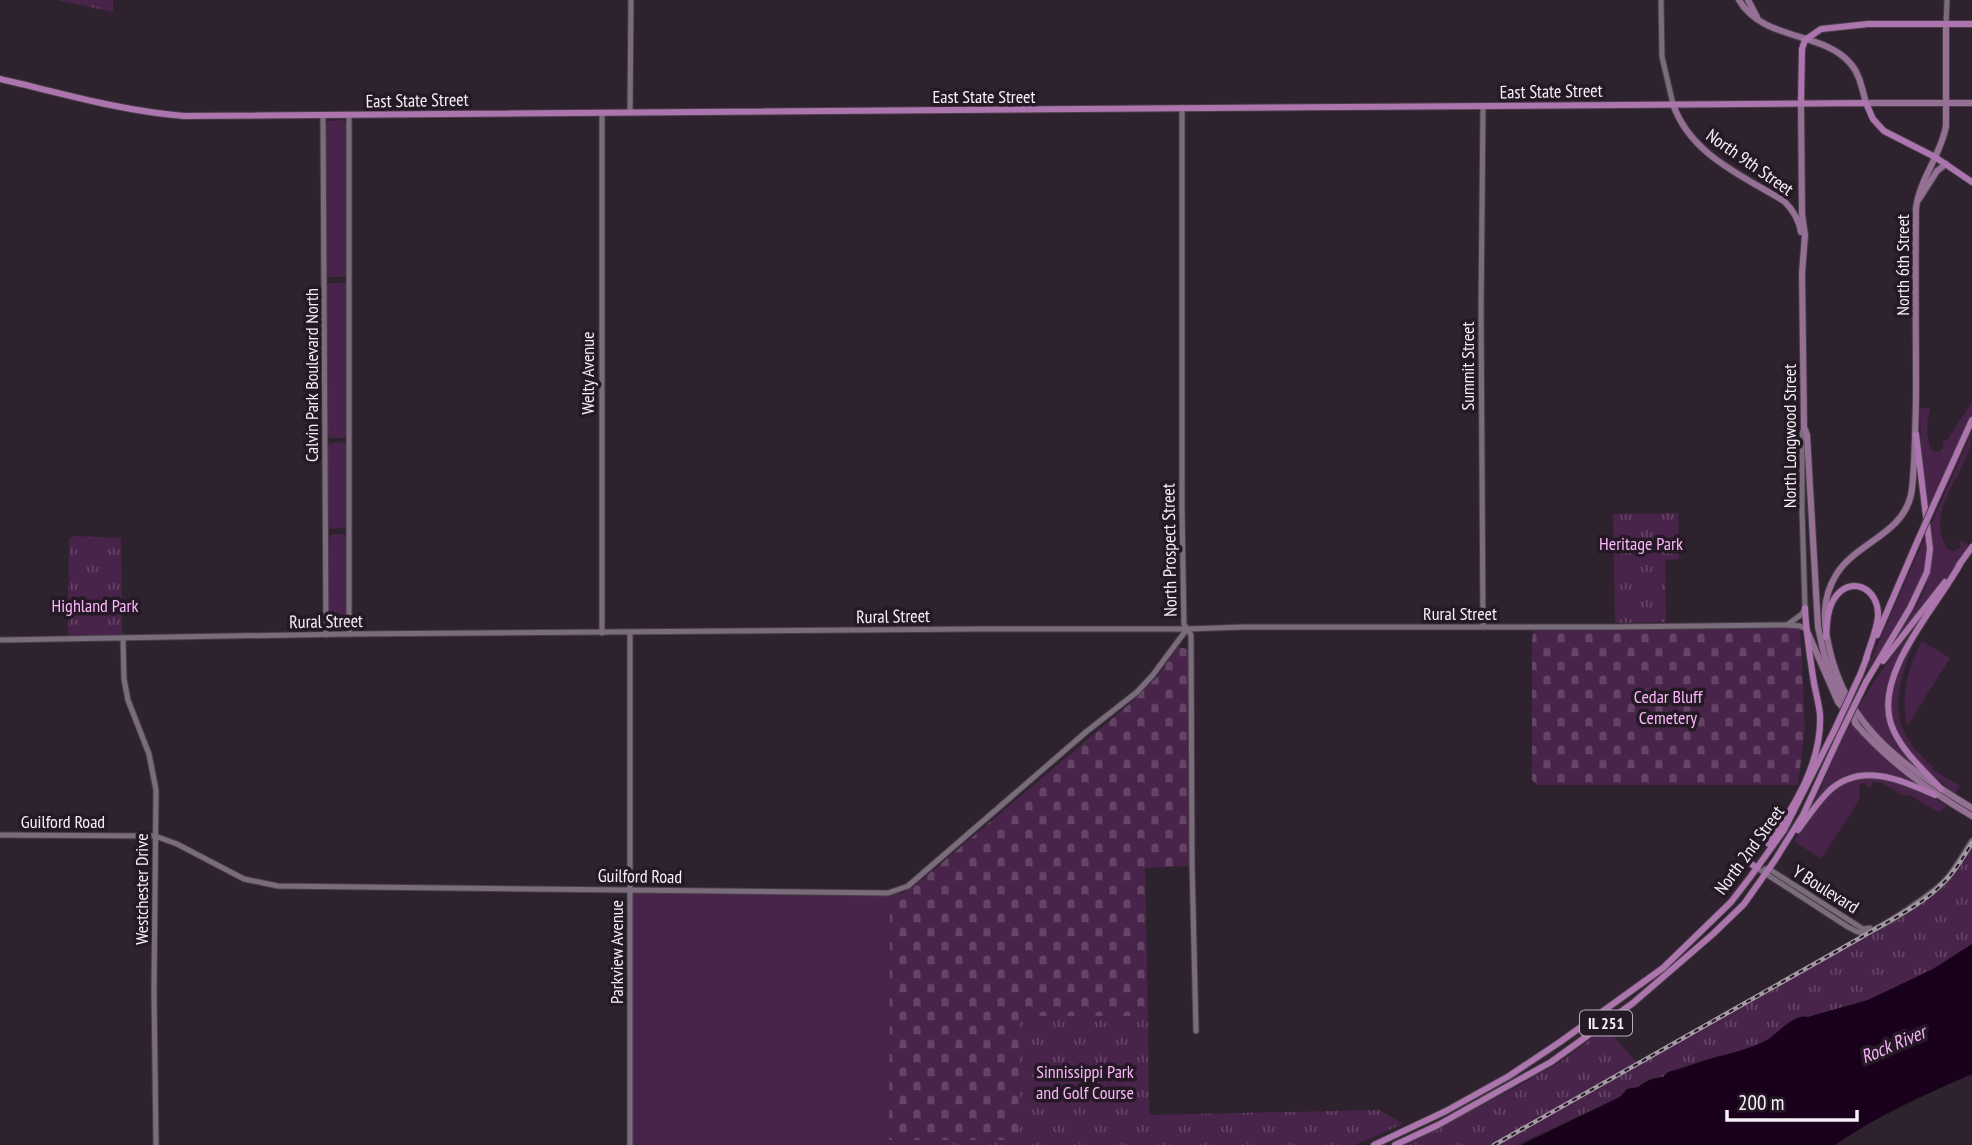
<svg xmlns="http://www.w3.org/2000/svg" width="1972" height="1145" viewBox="0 0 1972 1145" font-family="'PT Sans Narrow',sans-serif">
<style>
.grass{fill:#49244a}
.cemetery{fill:url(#cemetery-stones)}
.park{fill:url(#park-tufts)}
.water{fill:#19001b}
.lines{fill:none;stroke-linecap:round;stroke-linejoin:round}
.tertiary-casing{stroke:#483d48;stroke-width:7}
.secondary-casing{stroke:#483d48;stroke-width:8}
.primary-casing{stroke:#483d48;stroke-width:8}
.tertiary{stroke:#7a6c7a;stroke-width:5}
.secondary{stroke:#947094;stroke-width:6}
.primary{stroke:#ad75ae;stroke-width:6}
.rail-casing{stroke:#a49aa4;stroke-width:4.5}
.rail{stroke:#241924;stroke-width:2;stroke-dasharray:5;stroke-linecap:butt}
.primary-bridge-casing{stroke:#483d48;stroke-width:8;stroke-linecap:butt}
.primary-bridge{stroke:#ad75ae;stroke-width:6}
.labels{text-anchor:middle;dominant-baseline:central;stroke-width:7;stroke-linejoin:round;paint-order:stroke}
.shield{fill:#241924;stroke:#b8b0b8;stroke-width:2}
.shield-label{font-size:16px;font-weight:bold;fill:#f8f0f8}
.street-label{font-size:18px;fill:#f8f0f8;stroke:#241924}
.park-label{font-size:18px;fill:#fcb7fd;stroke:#241924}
.water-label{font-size:19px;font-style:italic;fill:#f8b3f8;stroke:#241924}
</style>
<defs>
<pattern id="cemetery-stones" width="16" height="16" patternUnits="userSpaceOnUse" patternTransform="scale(1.75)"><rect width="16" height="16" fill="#49244a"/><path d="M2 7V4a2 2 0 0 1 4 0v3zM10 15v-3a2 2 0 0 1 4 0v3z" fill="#644465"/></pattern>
<pattern id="park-tufts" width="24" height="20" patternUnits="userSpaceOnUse" patternTransform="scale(1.75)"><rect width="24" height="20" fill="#49244a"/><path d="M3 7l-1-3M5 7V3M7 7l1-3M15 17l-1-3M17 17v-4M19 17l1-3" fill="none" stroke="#644465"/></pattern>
</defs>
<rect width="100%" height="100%" fill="#2e222e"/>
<g class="grass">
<path d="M343 120 346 124 347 273 342 277H328L326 274V126L328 121Z"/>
<path d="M330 283H345L347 287V435L342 438H330L327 433 326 285Z"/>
<path d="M1972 402V415L1928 511 1921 454 1920 408H1930C1927 423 1925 438 1932 451L1939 452 1943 448V442L1947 440Z"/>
<path d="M1972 432C1972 472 1921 508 1948 550L1954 551 1960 548 1959 540 1969 545 1944 582 1886 653 1890 643 1912 614 1925 590 1932 558 1930 527Z"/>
<path d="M343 442 347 446V525L344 528 330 529 327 526V447L331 443Z"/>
<path d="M332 534H343L347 538 346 630C341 633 333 634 328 630V539Z"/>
<path d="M1926 535 1928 554 1925 576 1902 621 1866 671Z"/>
<path d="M1925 617 1897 663 1888 717 1922 773 1885 744 1858 709C1876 675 1900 646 1925 617Z"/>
<path d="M1918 634C1916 641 1910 650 1908 659 1891 707 1894 733 1933 767L1932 769 1960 786 1955 793C1888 741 1872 711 1918 634Z"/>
<path d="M1922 641 1950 658 1907 726C1900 698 1908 666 1922 641Z"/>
<path d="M1852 723 1878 752 1919 786C1898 778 1871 765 1849 776 1836 783 1826 798 1814 803L1844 735Z"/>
<path d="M1880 777 1917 789 1946 805 1942 811H1936L1910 795 1904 796 1882 783 1873 782 1869 788 1865 783H1862L1859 786 1860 799 1821 859 1794 841C1811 818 1827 786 1857 779 1864 777 1873 778 1880 777Z"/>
<path d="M631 893 890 895 889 1139 922 1140 923 1145H632Z"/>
</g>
<g class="cemetery">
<path d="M1800 628 1805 728 1798 785H1537L1532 780V639L1533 633 1535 630Z"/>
<path d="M1179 647 1188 649 1190 866 1145 868 1148 1016H1020V1140H889L890 895 905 892 918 883 1127 706 1157 677 1177 648Z"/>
</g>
<g class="park">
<path d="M58 0H113V12L62 1Z"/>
<path d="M1678 513 1679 559 1665 560 1666 622 1615 623 1613 514Z"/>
<path d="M73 536 121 538 122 634 117 636H72L68 633 69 540Z"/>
<path d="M1972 843V944L1933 969 1868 1000 1807 1017 1803 1016 1788 1023 1768 1040 1748 1049 1711 1058 1668 1072 1663 1077H1656L1644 1082 1638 1088 1627 1089 1620 1097 1516 1145H1403L1519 1086 1560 1062 1606 1028 1638 1064 1860 938 1935 891Z"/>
<path d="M1020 1016H1148L1149 1115 1380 1110 1403 1124 1354 1145H923L922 1140H1019Z"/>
</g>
<path class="water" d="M1972 944V1074C1924 1095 1878 1115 1835 1145H1521L1620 1097 1627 1089 1638 1087 1649 1080 1663 1077 1668 1072C1682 1069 1696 1063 1710 1059 1730 1053 1748 1050 1767 1040 1780 1032 1792 1014 1808 1017L1868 1000 1933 969Z"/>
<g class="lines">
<defs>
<g id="tertiary">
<path d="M1661 0 1662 57 1673 104"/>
<path d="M1946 25 1947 0"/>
<path d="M1483 106 1481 312 1483 627"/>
<path d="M1182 108V510L1184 624 1191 635 1192 863 1196 1031"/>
<path d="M630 112 631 0"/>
<path d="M349 115V634"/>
<path d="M323 116 326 635"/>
<path d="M1787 625 1802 614 1805 608 1802 510V434L1804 427"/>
<path d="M630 632V1145"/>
<path d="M602 633V113"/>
<path d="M123 638 124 679 128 700 149 754 156 790 154 991 156 1145"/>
<path d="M0 640 349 634 976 629H1187L1244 627H1611L1787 625 1800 626 1806 629"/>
<path d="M0 835 155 836 177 844 244 879 278 886 888 893 908 886 1086 732 1137 692 1152 676 1187 629"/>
<path d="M1757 868 1848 927C1853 929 1857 933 1863 933 1878 932 1938 890 1948 877 1957 866 1964 853 1972 841"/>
<path d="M1765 869H1769L1863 929 1870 928"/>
</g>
<g id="secondary">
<path d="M1739 0C1763 41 1822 31 1850 63 1860 74 1862 89 1866 103H1972"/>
<path d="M1748 0 1757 17"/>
<path d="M1946 25V126C1941 155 1920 178 1916 208 1915 269 1916 329 1916 389 1916 414 1915 439 1914 464 1913 474 1913 485 1911 495 1902 535 1855 543 1836 575 1822 598 1823 621 1829 647 1846 728 1905 767 1972 808"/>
<path d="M1801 103 1802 214 1805 235 1802 273 1804 427 1807 435 1818 627 1824 654 1831 675 1857 725"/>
<path d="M1673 104C1690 154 1741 175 1784 201 1793 210 1799 219 1801 232"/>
<path d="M1919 199 1937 171 1946 164"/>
<path d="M1807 631 1838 702 1844 709"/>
<path d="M1855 723C1889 762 1928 790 1972 816"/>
</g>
<g id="primary">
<path d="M0 79C61 93 121 111 184 116L1866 103 1873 119 1884 131 1935 157 1972 182"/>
<path d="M1801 103 1802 49 1805 40 1821 29 1868 24H1972"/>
<path d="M1934 504 1972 420"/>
<path d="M1959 565 1972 547"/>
<path d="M1877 635 1918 540"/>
<path d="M1826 637C1827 624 1827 610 1834 599 1850 574 1879 588 1878 616 1877 630 1870 645 1866 659"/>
<path d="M1883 661 1945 582"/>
<path d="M1860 675 1867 657"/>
<path d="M1866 682 1910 608 1927 572 1930 549 1916 434"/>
<path d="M1941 789C1923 769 1900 750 1891 724 1874 673 1936 608 1960 564"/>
<path d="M1798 830C1807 818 1817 803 1828 792 1860 761 1901 780 1935 795"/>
<path d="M1769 844C1794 806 1822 763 1820 715 1819 704 1816 694 1814 683 1810 658 1806 633 1805 608"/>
<path d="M1757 868 1747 861 1746 851 1776 828"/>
<path d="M1374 1145 1446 1111 1509 1076 1560 1042 1663 968 1731 902 1751 876 1784 830 1834 731"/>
<path d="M1395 1145 1438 1125 1551 1062 1633 1003 1713 934 1744 904 1775 860 1803 815 1840 735"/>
</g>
</defs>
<use href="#tertiary" class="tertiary-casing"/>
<use href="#secondary" class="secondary-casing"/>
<use href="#primary" class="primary-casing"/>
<use href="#tertiary" class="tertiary"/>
<use href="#secondary" class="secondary"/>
<use href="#primary" class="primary"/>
<defs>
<path id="rail" d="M1494 1145 1860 938C1888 921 1921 906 1943 883 1955 872 1963 857 1972 843"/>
</defs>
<use href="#rail" class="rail-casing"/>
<use href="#rail" class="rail"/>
<defs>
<g id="primary-bridge">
<path d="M1918 540 1934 504"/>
<path d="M1834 731 1860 675"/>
<path d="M1840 735 1866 682"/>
</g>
</defs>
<use href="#primary-bridge" class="primary-bridge-casing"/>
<use href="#primary-bridge" class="primary-bridge"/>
</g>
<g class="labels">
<rect class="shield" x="1580" y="1010.5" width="52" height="25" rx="5"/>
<g class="shield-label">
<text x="1606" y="1023">IL 251</text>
</g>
<g class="street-label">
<text transform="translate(1551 91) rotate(-1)">East State Street</text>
<text x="984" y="96">East State Street</text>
<text transform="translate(417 100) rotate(-1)">East State Street</text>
<text transform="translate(1750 162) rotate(35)">North 9th Street</text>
<text transform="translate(1902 265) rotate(-90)">North 6th Street</text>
<text transform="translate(1467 366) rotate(-90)">Summit Street</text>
<text transform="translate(587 373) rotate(-90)">Welty Avenue</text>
<text transform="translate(311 375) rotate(-90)">Calvin Park Boulevard North</text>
<text transform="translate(1789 436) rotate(-90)">North Longwood Street</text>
<text transform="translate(1169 550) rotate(-91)">North Prospect Street</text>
<text x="1460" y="613">Rural Street</text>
<text transform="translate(893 616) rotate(-1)">Rural Street</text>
<text transform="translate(326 621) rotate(-1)">Rural Street</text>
<text x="63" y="821">Guilford Road</text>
<text transform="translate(1749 850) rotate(-54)">North 2nd Street</text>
<text transform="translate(640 876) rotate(1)">Guilford Road</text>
<text transform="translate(141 889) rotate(-90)">Westchester Drive</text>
<text transform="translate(1826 889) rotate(32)">Y Boulevard</text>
<text transform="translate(616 952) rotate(-90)">Parkview Avenue</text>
</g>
<g class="park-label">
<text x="1641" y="543">Heritage Park</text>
<text x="95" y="605">Highland Park</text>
<text x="1668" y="696">Cedar Bluff<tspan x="1668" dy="21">Cemetery</tspan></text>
<text x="1085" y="1071">Sinnissippi Park<tspan x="1085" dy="21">and Golf Course</tspan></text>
</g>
<g class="water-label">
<text transform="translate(1893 1044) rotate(-23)">Rock River</text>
</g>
</g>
<path d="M1727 1110v10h130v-10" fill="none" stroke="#f8f0f8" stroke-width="3.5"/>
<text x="1738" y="1110" font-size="21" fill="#f8f0f8" stroke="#241924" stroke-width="5" paint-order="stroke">200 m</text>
</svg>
